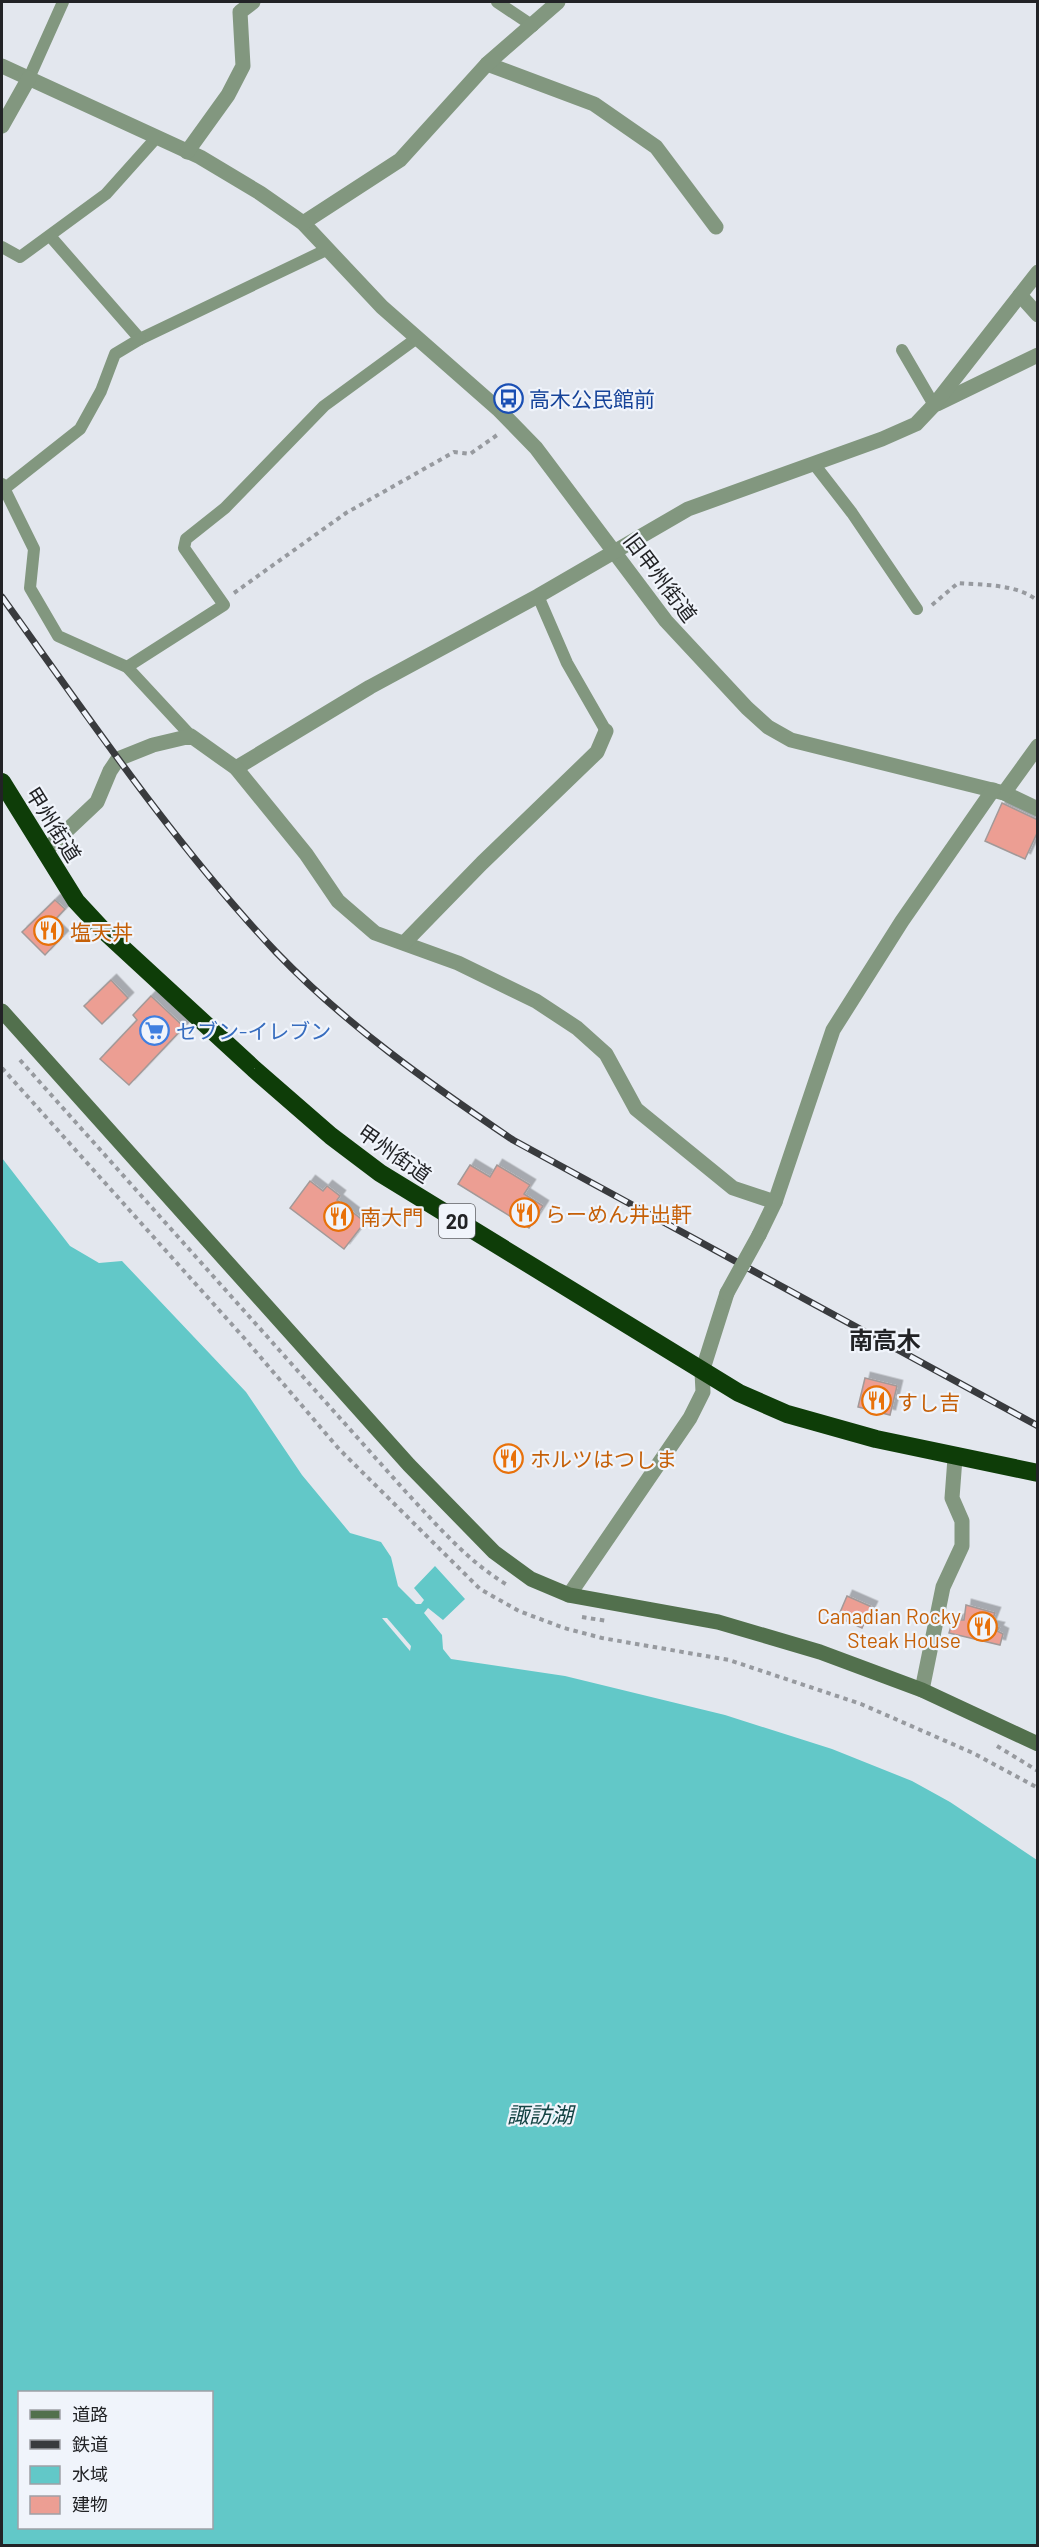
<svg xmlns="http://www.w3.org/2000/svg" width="1039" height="2547" viewBox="0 0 1039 2547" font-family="Barlow,'Noto Sans JP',sans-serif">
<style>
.water{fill:#62c8c8;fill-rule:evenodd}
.pier{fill:#e3e7ee}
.building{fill:#ec9e93;stroke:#a29998;stroke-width:1.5;filter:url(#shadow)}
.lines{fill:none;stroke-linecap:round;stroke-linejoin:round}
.path{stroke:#979a9f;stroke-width:4;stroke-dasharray:4.5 4.5;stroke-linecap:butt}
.lane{stroke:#82977f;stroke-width:12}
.street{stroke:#82977f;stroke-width:15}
.secondary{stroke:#52704d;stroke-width:15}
.highway{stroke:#0e3d08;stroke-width:18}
.rail-casing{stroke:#393b3e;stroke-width:7}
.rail{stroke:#f0f4fb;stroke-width:4.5;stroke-dasharray:14;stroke-linecap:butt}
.street-bridge{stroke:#82977f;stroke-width:15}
.labels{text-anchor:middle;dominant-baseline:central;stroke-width:4.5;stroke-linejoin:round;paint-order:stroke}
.shield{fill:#f0f4fb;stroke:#606266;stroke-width:1.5}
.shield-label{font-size:20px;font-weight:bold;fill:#222326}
.transit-label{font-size:21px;fill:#164399;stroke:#f0f4fb;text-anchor:start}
.street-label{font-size:21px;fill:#222326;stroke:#f0f4fb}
.food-label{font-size:21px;fill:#c56008;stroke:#f0f4fb;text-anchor:start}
.shop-label{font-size:21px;fill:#366cbe;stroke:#f0f4fb;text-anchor:start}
.water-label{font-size:22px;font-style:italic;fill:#154444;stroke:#f0f4fb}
.quarter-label{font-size:24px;font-weight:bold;fill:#222326;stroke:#f0f4fb}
</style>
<defs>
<filter id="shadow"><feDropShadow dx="5.5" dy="-5.5" stdDeviation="0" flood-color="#0004"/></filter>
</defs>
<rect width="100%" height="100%" fill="#e3e7ee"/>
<path class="water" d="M2 1158 70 1246 99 1263 122 1261 246 1392 302 1475 350 1533 381 1542 391 1557 398 1586 416 1604H421L424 1600 414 1588 435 1566 465 1599 443 1620 428 1608 424 1613 442 1635 443 1649 451 1659 565 1676 725 1715 832 1749 912 1781 950 1802 1037 1860V2545H2ZM20 2392H212V2528H20Z"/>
<path class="pier" d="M382 1618H387L411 1646 410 1651Z"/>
<g class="building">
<path d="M1002 803 1038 820V831L1025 859 985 841Z"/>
<path d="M55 900 65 909 51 924 63 936 45 955 22 932Z"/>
<path d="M111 980 128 998 102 1024 84 1006Z"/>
<path d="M151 996 184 1027 129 1085 100 1059 137 1020 133 1015Z"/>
<path d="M470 1165 490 1177 497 1165 530 1185 524 1194 543 1206 529 1228 458 1184Z"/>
<path d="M310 1181 323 1191 327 1186 340 1196 337 1200 365 1222 344 1249 290 1208Z"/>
<path d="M865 1378 897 1386 890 1415 858 1407Z"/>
<path d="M847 1596 872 1607 862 1628 838 1617Z"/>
<path d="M966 1605 995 1613 990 1626 999 1628 997 1631 1003 1634 1000 1645 949 1633 953 1620H964Z"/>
</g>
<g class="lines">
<g class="path">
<path d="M234 593 346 513 454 452 470 454 500 433"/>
<path d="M932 605 958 583C983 585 1018 584 1038 601"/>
<path d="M20 1060 406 1492C438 1526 468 1562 509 1586"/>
<path d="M2 1068 245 1339 339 1449 480 1589 519 1611 564 1628 602 1638 729 1660 861 1704 973 1753 1038 1788"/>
<path d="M582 1617 607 1621"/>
<path d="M997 1746 1038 1771"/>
</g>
<g class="lane">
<path d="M497 2 533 26"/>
<path d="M29 78 63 2"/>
<path d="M50 236 140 339 326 250"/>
<path d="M2 247 20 257 106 194 157 137"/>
<path d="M902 350 934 405"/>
<path d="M814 464 852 513 917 609"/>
<path d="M2 484 34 549 30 588 58 636 127 667 191 736"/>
<path d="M4 489 80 429 101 391 115 354 140 339"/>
<path d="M538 596 567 663 606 731"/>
<path d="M127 667 224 605 184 548 186 539 225 508 324 406 417 338"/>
</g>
<g class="street">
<path d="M487 64 594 104 656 147 716 227"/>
<path d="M2 66 200 157 260 193 303 223 382 307 498 409 536 448 666 621 747 708 768 727 791 740 1004 793 1038 809"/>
<path d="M2 126 29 78"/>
<path d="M187 152 228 95 243 66 240 12 253 2"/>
<path d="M303 223 400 160 487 64 558 2"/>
<path d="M1020 295 1038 315"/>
<path d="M937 404 1038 355"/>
<path d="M236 768 370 687 538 596 688 509 882 439 916 424 934 405 1038 272"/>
<path d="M1004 793 1038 746"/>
<path d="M44 852 97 802 110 771 118 759 153 745 191 736 236 768 306 854 338 901 375 933 458 963 536 1001 577 1028 606 1054 636 1109 733 1188 775 1202"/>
<path d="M404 943 482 863 597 752 606 731"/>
<path d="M759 1235 775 1202 833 1030 902 921 993 790"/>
<path d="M569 1595 690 1418 703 1392 702 1372 727 1293"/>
<path d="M922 1690 943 1587 962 1546V1521L952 1498 955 1458"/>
</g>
<path class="secondary" d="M2 1011 409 1465 494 1552 531 1579 569 1595 718 1622 820 1652 922 1690 1038 1744"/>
<path class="highway" d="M2 782 76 901 102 929 254 1069 331 1136 380 1173 739 1393 787 1414 876 1439 1038 1473"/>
<defs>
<path id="rail" d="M2 597C89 718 173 843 276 952 346 1025 430 1084 513 1140L1038 1426"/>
</defs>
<use href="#rail" class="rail-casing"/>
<use href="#rail" class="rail"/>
<path class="street-bridge" d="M727 1293 759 1235"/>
</g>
<defs>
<symbol id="bus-ring" viewBox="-11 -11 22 22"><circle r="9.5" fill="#f0f4fb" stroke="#1a4fb4" stroke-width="1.5"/><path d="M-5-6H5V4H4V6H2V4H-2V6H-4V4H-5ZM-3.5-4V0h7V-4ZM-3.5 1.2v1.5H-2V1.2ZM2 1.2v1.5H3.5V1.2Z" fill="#1a4fb4"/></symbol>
<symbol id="restaurant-ring" viewBox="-11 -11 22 22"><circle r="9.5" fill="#f0f4fb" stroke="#e8710a" stroke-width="1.5"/><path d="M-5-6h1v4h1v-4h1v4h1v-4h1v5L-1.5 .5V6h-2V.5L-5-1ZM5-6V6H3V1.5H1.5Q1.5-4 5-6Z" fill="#e8710a"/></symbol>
<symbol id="supermarket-ring" viewBox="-11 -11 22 22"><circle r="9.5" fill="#f0f4fb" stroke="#3f7fe0" stroke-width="1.5"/><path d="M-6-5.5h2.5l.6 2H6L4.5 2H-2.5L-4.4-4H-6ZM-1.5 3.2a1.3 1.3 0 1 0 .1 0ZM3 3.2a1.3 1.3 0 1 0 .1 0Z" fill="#3f7fe0"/></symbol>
</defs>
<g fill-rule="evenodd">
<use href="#bus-ring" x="492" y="382" width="33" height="33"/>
<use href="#restaurant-ring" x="32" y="914" width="33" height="33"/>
<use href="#supermarket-ring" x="138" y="1014" width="33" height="33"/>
<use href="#restaurant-ring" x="508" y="1196" width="33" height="33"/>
<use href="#restaurant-ring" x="322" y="1200" width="33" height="33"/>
<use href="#restaurant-ring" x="860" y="1384" width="33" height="33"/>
<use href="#restaurant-ring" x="492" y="1442" width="33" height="33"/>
<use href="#restaurant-ring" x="966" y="1610" width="33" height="33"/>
</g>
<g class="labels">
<rect class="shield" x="439" y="1204" width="36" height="34" rx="4.5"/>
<g class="shield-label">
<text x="457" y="1221">20</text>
</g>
<g class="transit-label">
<text x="529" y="398">高木公民館前</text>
</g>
<g class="street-label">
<text transform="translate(661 577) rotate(53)">旧甲州街道</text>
<text transform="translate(54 824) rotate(58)">甲州街道</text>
<text transform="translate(395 1153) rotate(35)">甲州街道</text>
</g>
<g class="food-label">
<text x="70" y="931">塩天丼</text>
<text x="545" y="1213">らーめん井出軒</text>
<text x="360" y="1216">南大門</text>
<text x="897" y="1401">すし吉</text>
<text x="530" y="1458">ホルツはつしま</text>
<text x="961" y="1615" text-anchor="end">Canadian Rocky<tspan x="961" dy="24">Steak House</tspan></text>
</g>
<g class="shop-label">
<text x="176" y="1030">セブン-イレブン</text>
</g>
<g class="water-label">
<text x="540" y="2114">諏訪湖</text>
</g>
<g class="quarter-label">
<text x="885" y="1339">南高木</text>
</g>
</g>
<rect width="1039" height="2547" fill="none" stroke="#222326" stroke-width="6"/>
<rect x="18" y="2391" width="195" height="138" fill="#f0f4fb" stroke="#9ea0a6" stroke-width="1.5"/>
<rect x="30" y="2410" width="30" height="9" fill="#52704d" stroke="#9ea0a6" stroke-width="1.5"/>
<text x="72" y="2421" font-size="18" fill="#222326">道路</text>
<rect x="30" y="2440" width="30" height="9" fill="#393b3e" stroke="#9ea0a6" stroke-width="1.5"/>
<text x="72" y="2451" font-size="18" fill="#222326">鉄道</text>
<rect x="30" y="2466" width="30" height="18" fill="#62c8c8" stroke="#9ea0a6" stroke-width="1.5"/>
<text x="72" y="2481" font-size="18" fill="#222326">水域</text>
<rect x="30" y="2496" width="30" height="18" fill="#ec9e93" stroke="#9ea0a6" stroke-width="1.5"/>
<text x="72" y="2511" font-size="18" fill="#222326">建物</text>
</svg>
